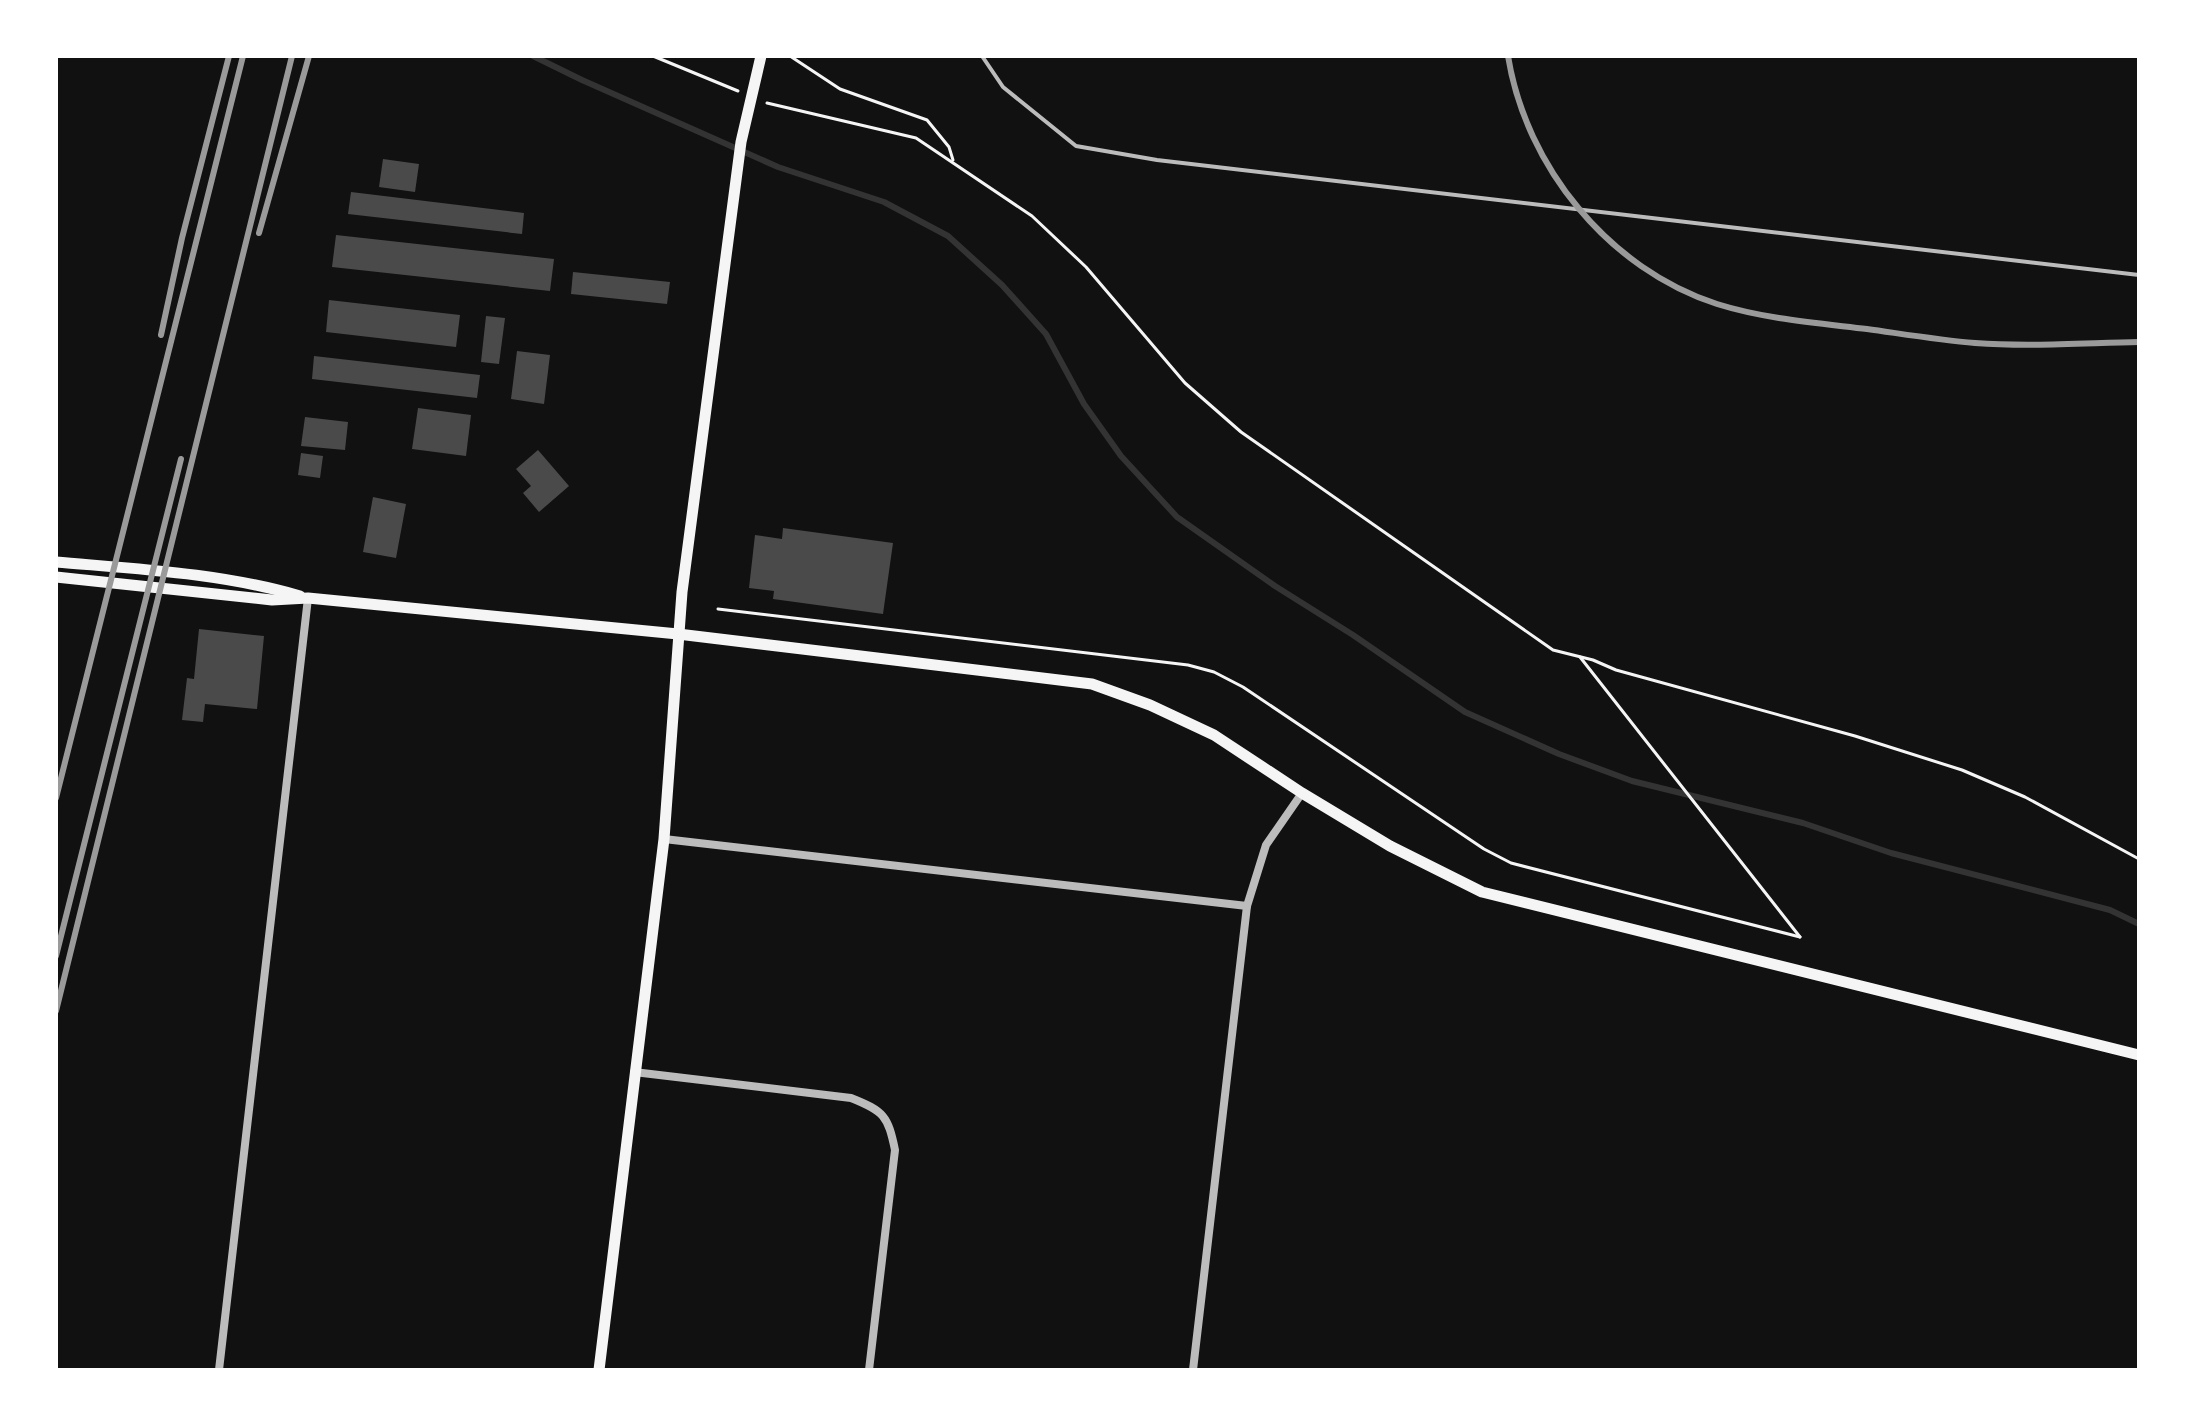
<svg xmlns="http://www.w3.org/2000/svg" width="2195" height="1426" viewBox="0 0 2195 1426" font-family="Jost,sans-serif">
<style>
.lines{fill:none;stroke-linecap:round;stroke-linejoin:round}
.stream{stroke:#333;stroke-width:6}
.building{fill:#4a4a4a}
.path{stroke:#f5f5f5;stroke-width:3}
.service{stroke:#bcbcbc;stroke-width:4}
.minor{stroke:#bcbcbc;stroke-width:8}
.secondary{stroke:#f5f5f5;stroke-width:11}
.rail{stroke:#9a9a9a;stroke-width:6}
</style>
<rect width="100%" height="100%" fill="#111"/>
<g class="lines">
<path class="stream" d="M533 56 582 80 778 167 884 202 948 236 1002 285 1046 334 1084 404 1121 456 1177 517 1275 586 1353 635 1465 712 1559 754 1632 781 1803 823 1891 853 2110 910 2139 924"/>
</g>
<g class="building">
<path d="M383 159 419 164 415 192 379 187Z"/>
<path d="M351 192 524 213 522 234 348 214Z"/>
<path d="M336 235 554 259 550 291 332 267Z"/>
<path d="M573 272 670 282 667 304 571 294Z"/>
<path d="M329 300 460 315 456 347 326 332Z"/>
<path d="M486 316 505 318 499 364 481 362Z"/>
<path d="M517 351 550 355 544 404 511 399Z"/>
<path d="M314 356 480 375 477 398 312 379Z"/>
<path d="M418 408 471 415 466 456 412 449Z"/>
<path d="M305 417 348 422 345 450 301 446Z"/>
<path d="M538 450 569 486 539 512 523 493 531 486 516 469Z"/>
<path d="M301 453 323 456 320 478 298 475Z"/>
<path d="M373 497 406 504 396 558 363 552Z"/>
<path d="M783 528 893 543 883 614 773 599 774 591 749 588 755 535 782 539Z"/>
<path d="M199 629 264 636 257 709 205 704 203 722 182 720 187 678 194 679Z"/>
</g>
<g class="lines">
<g class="path">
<path d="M653 56 738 91"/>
<path d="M790 56 840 89 927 120 949 147 953 160"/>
<path d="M767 103 916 138 1032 216 1086 267 1185 383 1241 432 1553 650 1593 660 1616 670 1855 736 1962 770 2025 797 2139 859"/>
<path d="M718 609 1188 665 1214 672 1243 687 1484 849 1511 863 1800 937"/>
<path d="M1580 657 1800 937"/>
</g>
<path class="service" d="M982 56 1003 87 1076 146 1157 160 2139 275"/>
<g class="minor">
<path d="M664 839 1247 906"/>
<path d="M634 1072 851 1098C884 1111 888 1116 895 1150L869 1370"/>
<path d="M219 1370 308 598"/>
<path d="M1193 1370 1247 906 1266 845 1302 793"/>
</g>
<g class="secondary">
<path d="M56 562C137 569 221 573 300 596"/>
<path d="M56 577 272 600 308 598 678 634 1092 684 1150 705 1214 735 1302 793 1390 846 1482 892 2139 1055"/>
<path d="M599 1370 664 839 682 592 741 142 761 56"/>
</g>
<g class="rail">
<path d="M1508 56C1526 167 1609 269 1717 304 1765 319 1817 323 1867 329 1903 334 1939 340 1975 343 2029 347 2085 343 2139 342"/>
<path d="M259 233 309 56"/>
<path d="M161 335 182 238 229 56"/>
<path d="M56 798 243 56"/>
<path d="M56 956 181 459"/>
<path d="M56 1011 292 56"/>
</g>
</g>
<rect width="2195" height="1426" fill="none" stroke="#ffffff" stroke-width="116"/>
</svg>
